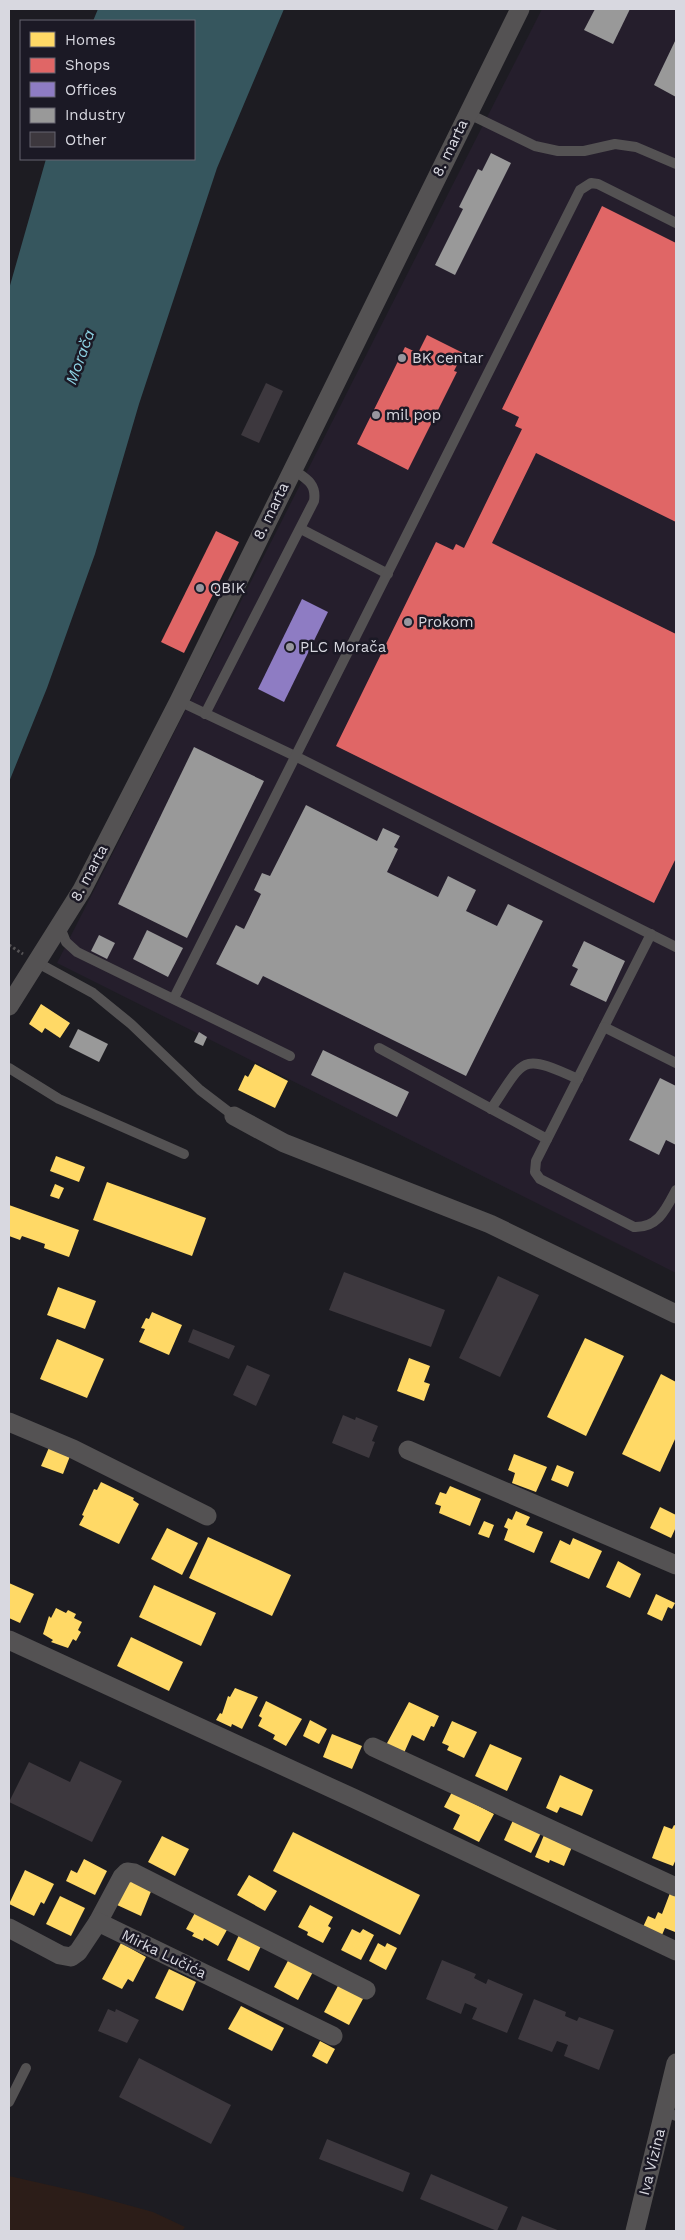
<svg xmlns="http://www.w3.org/2000/svg" width="685" height="2240" viewBox="0 0 685 2240" font-family="'Work Sans',sans-serif">
<style>
.commercial{fill:#2c1d18}
.industrial{fill:#251e2c}
.water{fill:#36565e}
.homes{fill:#ffd966}
.shops{fill:#e06666}
.offices{fill:#8e7cc3}
.industry{fill:#999}
.building{fill:#3d383e}
.lines{fill:none;stroke-linecap:round;stroke-linejoin:round}
.path{stroke:#555355;stroke-width:3;stroke-dasharray:2.5 2.5;stroke-linecap:butt}
.service{stroke:#545253;stroke-width:10}
.minor{stroke:#545253;stroke-width:19}
.poi-dot{fill:#97969e;stroke:#1b1925;stroke-width:2}
.labels{text-anchor:middle;dominant-baseline:central;stroke-width:5;stroke-linejoin:round;paint-order:stroke}
.street-label{font-size:15px;fill:#d8d8e0;stroke:#1b1925}
.poi-label{font-size:15px;fill:#d8d8e0;stroke:#1b1925;text-anchor:start}
.water-label{font-size:16px;font-style:italic;fill:#8ed3e4;stroke:#1b1925}
</style>
<rect width="100%" height="100%" fill="#1d1c22"/>
<path class="commercial" d="M9 2176 84 2193 153 2212 185 2227 182 2231H9Z"/>
<path class="industrial" d="M542 9H676V1273L57 963Z"/>
<path class="water" d="M98 9H284L217 168 139 404 95 554 47 688 9 782V289L46 159H194V21H93Z"/>
<g class="homes">
<path d="M41 1004 70 1023 60 1038 45 1028 42 1033 29 1024Z"/>
<path d="M255 1064 288 1081 275 1108 238 1090 245 1075 248 1077Z"/>
<path d="M56 1156 85 1167 79 1182 50 1171Z"/>
<path d="M107 1182 206 1218 192 1256 93 1220Z"/>
<path d="M55 1184 64 1188 59 1199 50 1196Z"/>
<path d="M9 1205 79 1230 69 1257 44 1248 45 1244 22 1236 20 1240 9 1236Z"/>
<path d="M58 1287 96 1301 85 1329 47 1315Z"/>
<path d="M152 1312 182 1325 169 1355 139 1342 145 1329 141 1328 146 1318 149 1319Z"/>
<path d="M585 1338 624 1356 586 1436 547 1417Z"/>
<path d="M57 1339 104 1359 87 1398 40 1379Z"/>
<path d="M409 1358 430 1366 424 1382 430 1384 424 1401 397 1391Z"/>
<path d="M661 1374 676 1382V1437L660 1472 622 1454Z"/>
<path d="M51 1443 72 1451 63 1474 41 1466Z"/>
<path d="M514 1454 547 1467 536 1492 512 1483 515 1473 508 1470Z"/>
<path d="M557 1465 574 1472 568 1487 551 1480Z"/>
<path d="M101 1482 134 1498 133 1500 139 1504 119 1544 79 1525 84 1516 82 1515 94 1489 97 1490Z"/>
<path d="M450 1486 481 1499 470 1526 439 1513 441 1506 435 1504 440 1492 446 1494Z"/>
<path d="M660 1507 676 1515V1527L671 1538 650 1528Z"/>
<path d="M516 1511 530 1517 526 1525 543 1532 534 1553 504 1540 508 1529 504 1527 508 1518 512 1520Z"/>
<path d="M484 1521 494 1525 489 1538 478 1534Z"/>
<path d="M167 1528 198 1543 182 1575 151 1559Z"/>
<path d="M208 1537 291 1575 272 1616 189 1578Z"/>
<path d="M573 1538 602 1551 589 1579 550 1562 560 1540 570 1545Z"/>
<path d="M618 1561 641 1574 630 1598 606 1587Z"/>
<path d="M9 1583 34 1594 20 1623 9 1618Z"/>
<path d="M154 1585 216 1613 201 1646 139 1617Z"/>
<path d="M656 1594 675 1603 672 1609 668 1607 662 1621 647 1614Z"/>
<path d="M56 1608 66 1613 68 1610 76 1614 74 1618 82 1622 78 1630 81 1632 76 1641 73 1639 68 1648 51 1642 53 1640 43 1634 49 1616 51 1618Z"/>
<path d="M131 1637 183 1662 169 1691 117 1666Z"/>
<path d="M235 1688 258 1697 242 1729 232 1724 231 1727 216 1720 220 1713 222 1714 228 1696 230 1697Z"/>
<path d="M266 1701 302 1719 286 1746 273 1739 275 1735 258 1726 262 1718 259 1716Z"/>
<path d="M409 1702 439 1716 434 1727 431 1726 424 1741 412 1735 404 1753 386 1745Z"/>
<path d="M310 1720 327 1729 319 1744 303 1736Z"/>
<path d="M452 1721 477 1732 464 1758 447 1750 449 1746 442 1743Z"/>
<path d="M332 1734 362 1746 352 1769 323 1757Z"/>
<path d="M490 1744 522 1758 507 1791 475 1776Z"/>
<path d="M560 1775 593 1790 582 1816 560 1807 557 1813 546 1808Z"/>
<path d="M452 1792 494 1814 479 1842 453 1829 460 1815 444 1807Z"/>
<path d="M514 1818 542 1831 531 1853 504 1840Z"/>
<path d="M674 1825 676 1826V1859L673 1866 652 1858 664 1826 672 1829Z"/>
<path d="M293 1832 420 1895 400 1935 273 1871Z"/>
<path d="M544 1835 572 1847 564 1866 550 1860 549 1863 535 1857Z"/>
<path d="M162 1836 189 1849 175 1876 148 1862Z"/>
<path d="M84 1859 107 1871 95 1895 66 1881 71 1870 77 1873Z"/>
<path d="M25 1870 54 1884 44 1904 41 1902 34 1916 9 1904Z"/>
<path d="M249 1875 277 1891 265 1911 237 1895Z"/>
<path d="M129 1879 152 1889 141 1916 117 1905Z"/>
<path d="M670 1893 676 1895 675 1932 665 1928 662 1935 643 1927 648 1916 655 1919 658 1912 662 1914Z"/>
<path d="M60 1896 85 1908 71 1936 46 1924Z"/>
<path d="M310 1905 333 1917 328 1926 331 1928 323 1943 307 1935 308 1932 298 1927Z"/>
<path d="M196 1911 228 1928 218 1946 204 1938 203 1941 192 1936 194 1933 186 1929Z"/>
<path d="M352 1929 360 1933 363 1929 374 1935 361 1960 341 1950Z"/>
<path d="M240 1933 262 1944 249 1971 227 1960Z"/>
<path d="M121 1943 146 1957 133 1982 128 1979 122 1989 102 1979Z"/>
<path d="M378 1943 385 1947 387 1943 397 1948 386 1970 369 1961Z"/>
<path d="M290 1957 314 1970 298 2000 274 1987Z"/>
<path d="M169 1969 196 1982 183 2011 155 1998Z"/>
<path d="M339 1984 364 1997 349 2025 324 2012Z"/>
<path d="M241 2006 284 2028 272 2051 228 2029Z"/>
<path d="M320 2041 335 2049 327 2064 312 2056Z"/>
</g>
<g class="shops">
<path d="M602 206 676 243V522L536 453 492 543 676 634V858L654 903 336 746 436 542 453 550 456 544 464 548 522 429 515 426 519 417 502 409Z"/>
<path d="M427 335 463 353 454 371 457 372 408 470 357 444 405 347 418 353Z"/>
<path d="M216 531 239 542 184 653 161 642Z"/>
</g>
<path class="offices" d="M302 599 328 612 284 702 258 689Z"/>
<g class="industry">
<path d="M595 9H630L613 44 584 30Z"/>
<path d="M676 39V97L654 85Z"/>
<path d="M491 153 511 163 455 275 435 265 463 209 459 207 478 169 482 171Z"/>
<path d="M194 747 264 781 187 938 118 904Z"/>
<path d="M306 805 377 841 383 828 400 836 394 847 398 849 387 872 438 897 448 876 476 890 466 911 497 926 508 904 543 921 466 1076 263 976 258 985 216 964 236 925 244 929 261 894 254 890 262 873 270 876Z"/>
<path d="M147 930 183 948 168 977 133 959Z"/>
<path d="M99 935 115 943 107 959 91 951Z"/>
<path d="M584 941 625 961 606 1002 570 985 578 969 572 966Z"/>
<path d="M78 1029 108 1044 99 1062 69 1047Z"/>
<path d="M199 1032 207 1037 203 1046 194 1042Z"/>
<path d="M323 1050 409 1092 397 1117 311 1075Z"/>
<path d="M660 1078 676 1086V1145L666 1140 659 1155 629 1140Z"/>
</g>
<g class="building">
<path d="M266 383 283 391 259 443 241 435Z"/>
<path d="M344 1272 445 1310 431 1347 329 1310Z"/>
<path d="M498 1276 539 1295 500 1377 459 1358Z"/>
<path d="M193 1329 235 1346 229 1359 188 1342Z"/>
<path d="M247 1365 270 1375 256 1406 233 1395Z"/>
<path d="M343 1415 355 1420 356 1417 378 1426 372 1441 375 1442 369 1458 332 1443Z"/>
<path d="M80 1761 122 1781 92 1842 9 1802 29 1762 70 1782Z"/>
<path d="M442 1960 476 1974 474 1978 486 1984 488 1979 523 1994 507 2033 472 2019 477 2008 465 2003 461 2014 426 1999Z"/>
<path d="M534 1999 566 2012 565 2016 577 2021 579 2017 614 2030 599 2070 564 2056 568 2045 557 2041 552 2052 518 2039Z"/>
<path d="M108 2009 115 2012 116 2009 139 2020 127 2043 98 2031Z"/>
<path d="M139 2058 231 2105 211 2144 119 2097Z"/>
<path d="M327 2139 410 2173 403 2192 319 2159Z"/>
<path d="M431 2174 508 2207 497 2231 420 2199Z"/>
<path d="M522 2216 560 2231H516Z"/>
</g>
<g class="lines">
<path class="path" d="M9 945 23 954"/>
<g class="service">
<path d="M467 113 535 146 558 151H584L615 144 636 147 676 164"/>
<path d="M301 529 388 574"/>
<path d="M179 701 295 756 676 947"/>
<path d="M205 714 314 501C317 483 305 478 292 469"/>
<path d="M60 927 66 942 77 952 290 1056"/>
<path d="M651 934 536 1161 535 1172 540 1179 634 1227C658 1228 666 1209 676 1190"/>
<path d="M38 963 93 993 131 1024 200 1090 234 1116"/>
<path d="M174 998 580 190 591 183 598 184 676 223"/>
<path d="M604 1027 676 1063"/>
<path d="M379 1048 547 1139"/>
<path d="M9 1068 59 1099 184 1154"/>
<path d="M491 1109C525 1059 519 1052 578 1079"/>
<path d="M9 2102 26 2068"/>
<path d="M664 2111 676 2116"/>
</g>
<g class="minor">
<path d="M9 1006 82 890 179 701 520 9"/>
<path d="M234 1116 284 1143 490 1224 676 1314"/>
<path d="M9 1422 73 1449 207 1516"/>
<path d="M408 1450 676 1565"/>
<path d="M9 1640 353 1798 676 1951"/>
<path d="M373 1747 676 1887"/>
<path d="M98 1922 122 1877 127 1872 134 1873 366 1990"/>
<path d="M9 1928 60 1955 71 1957 78 1952 98 1922 333 2036"/>
<path d="M635 2231 676 2063"/>
</g>
</g>
<g class="poi-dot">
<circle cx="402" cy="358" r="5"/>
<circle cx="376" cy="415" r="5"/>
<circle cx="200" cy="588" r="5"/>
<circle cx="408" cy="622" r="5"/>
<circle cx="290" cy="647" r="5"/>
</g>
<g class="labels">
<g class="street-label">
<text transform="translate(450 148) rotate(-64)">8. marta</text>
<text transform="translate(271 511) rotate(-64)">8. marta</text>
<text transform="translate(89 873) rotate(-62)">8. marta</text>
<text transform="translate(164 1954) rotate(26)">Mirka Lučića</text>
<text transform="translate(652 2162) rotate(-76)">Iva Vizina</text>
</g>
<g class="poi-label">
<text x="412" y="358">BK centar</text>
<text x="386" y="415">mil pop</text>
<text x="210" y="588">QBIK</text>
<text x="418" y="622">Prokom</text>
<text x="300" y="647">PLC Morača</text>
</g>
<g class="water-label">
<text transform="translate(80 357) rotate(-70)">Morača</text>
</g>
</g>
<rect width="685" height="2240" fill="none" stroke="#d8d8e0" stroke-width="20"/>
<rect x="20" y="20" width="175" height="140" fill="#1b1925" stroke="#676570"/>
<rect x="30" y="32" width="25" height="15" fill="#ffd966" stroke="#676570"/>
<text x="65" y="45" font-size="15" fill="#d8d8e0">Homes</text>
<rect x="30" y="58" width="25" height="15" fill="#e06666" stroke="#676570"/>
<text x="65" y="70" font-size="15" fill="#d8d8e0">Shops</text>
<rect x="30" y="82" width="25" height="15" fill="#8e7cc3" stroke="#676570"/>
<text x="65" y="95" font-size="15" fill="#d8d8e0">Offices</text>
<rect x="30" y="108" width="25" height="15" fill="#999999" stroke="#676570"/>
<text x="65" y="120" font-size="15" fill="#d8d8e0">Industry</text>
<rect x="30" y="132" width="25" height="15" fill="#3d383e" stroke="#676570"/>
<text x="65" y="145" font-size="15" fill="#d8d8e0">Other</text>
</svg>
